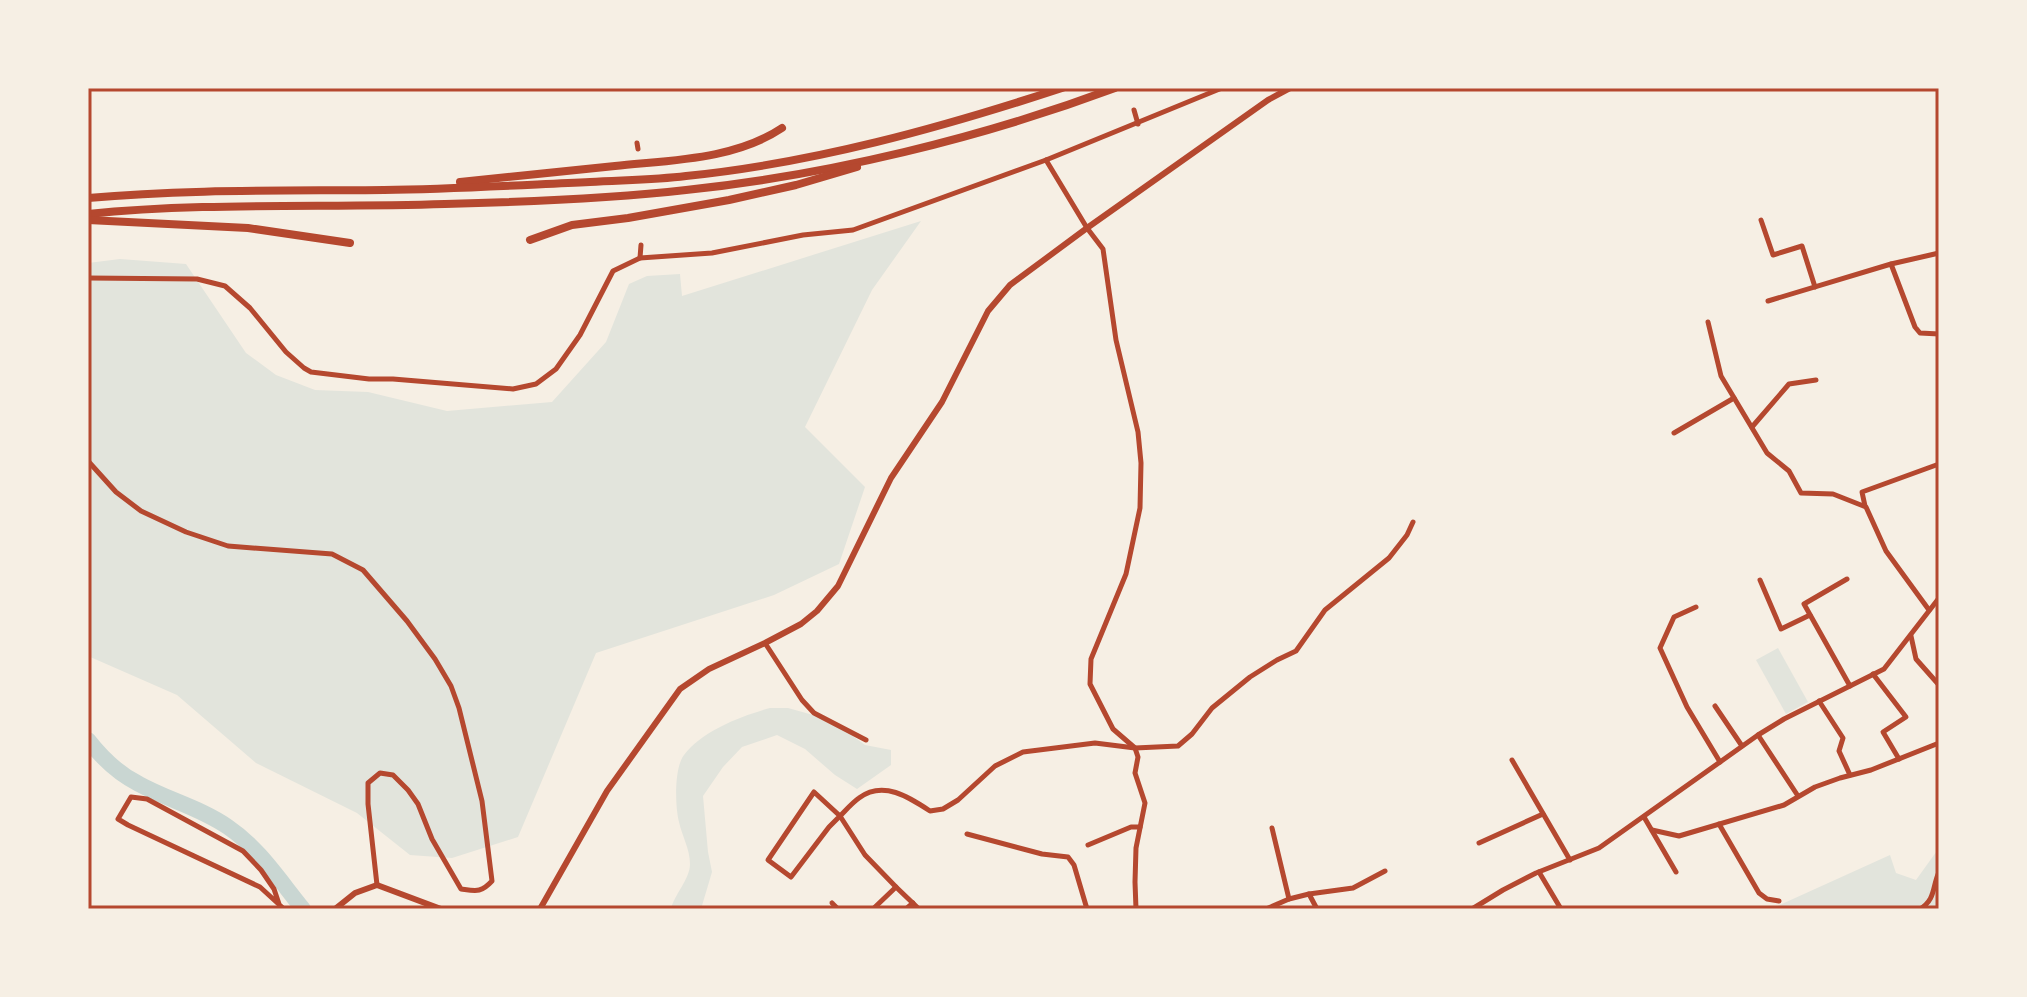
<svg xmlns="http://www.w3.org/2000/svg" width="2027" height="997" viewBox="0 0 2027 997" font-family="Merriweather,serif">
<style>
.green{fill:#e2e4dc}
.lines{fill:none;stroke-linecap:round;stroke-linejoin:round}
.river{stroke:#c9d6d2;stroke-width:16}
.minor{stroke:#b5482f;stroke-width:5}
.tertiary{stroke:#b5482f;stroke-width:6}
.motorway{stroke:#b5482f;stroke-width:8}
.neatline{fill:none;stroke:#b5482f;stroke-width:3}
</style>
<rect width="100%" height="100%" fill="#f6efe4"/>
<g class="green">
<path d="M921 221 872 290 805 427 865 487 839 564 774 595 596 653 518 837 452 858 410 855 357 813 256 763 177 695 88 656V263L120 259 186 264 246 353 276 375 315 390 368 392 447 411 552 402 606 342 629 284 647 276 680 274 682 296Z"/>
<path d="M1778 648 1808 702 1786 714 1756 660Z"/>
<path d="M770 708H788L831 720 865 745 891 750V765L857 789 835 775 805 749 777 735 742 747 723 767 703 796 708 852 712 872 701 909H671C674 895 690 879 690 864 690 849 682 836 679 822 675 806 674 768 684 755 702 731 741 716 770 708Z"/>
<path d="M1939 848V909H1771L1890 855 1896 873 1916 880Z"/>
</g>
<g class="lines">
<path class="river" d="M88 740C102 758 119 774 139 784 168 800 201 808 228 827 259 848 280 881 303 909"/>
<g class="minor">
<path d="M1134 110 1138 124"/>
<path d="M637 143 638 149"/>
<path d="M1046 160 1087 228 1103 249 1116 340 1138 432 1141 463 1140 508 1126 574 1091 659 1090 684 1113 729 1135 748 1138 757 1135 773 1145 803 1136 848 1135 882 1136 909"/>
<path d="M1761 220 1773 255 1802 246 1815 287"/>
<path d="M640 258 641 245"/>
<path d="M1891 264 1915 327 1920 333 1939 334"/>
<path d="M88 278 197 279 225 286 250 308 286 352 304 368 311 372 369 379H393L513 389 536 384 556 369 580 335 613 271 640 258 712 253 803 235 853 230 1046 160 1222 88"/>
<path d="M1768 301 1891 264 1939 253"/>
<path d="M1708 322 1721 376 1767 453 1789 471 1801 493 1833 494 1866 507 1886 551 1929 610"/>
<path d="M1752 427 1789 384 1816 380"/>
<path d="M1674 433 1734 398"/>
<path d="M88 461 116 492 141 511 186 532 228 546 332 554 363 570 407 621 435 659 451 686 459 708 482 801 492 881C481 893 476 891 461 889L432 839 418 804 408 790 393 775 380 773 368 783V804L377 885"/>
<path d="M1865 506 1862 492 1939 464"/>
<path d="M1847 579 1804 604 1850 686"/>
<path d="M1760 580 1781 629 1810 615"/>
<path d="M1696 607 1674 617 1660 648 1687 707 1720 762"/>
<path d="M1911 636 1916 659 1939 685"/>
<path d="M765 643 802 700 814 713 866 740"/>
<path d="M1873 674 1906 717 1883 732 1899 759"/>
<path d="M1819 701 1843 738 1839 751 1850 775"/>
<path d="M1715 706 1742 746"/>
<path d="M1758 735 1798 796"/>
<path d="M1512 760 1570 860"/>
<path d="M814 792 840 816 829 827 791 877 768 860Z"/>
<path d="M1644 817 1676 872"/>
<path d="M1719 824 1759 893 1767 899 1779 901"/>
<path d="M1272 828 1289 899"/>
<path d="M1652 830 1679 836 1784 805 1815 787 1840 778 1871 770 1939 743"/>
<path d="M967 834 1042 854 1068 857 1074 865 1087 909"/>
<path d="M1479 843 1543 814"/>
<path d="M1088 845 1131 827H1140"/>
<path d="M1539 872 1561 909"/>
<path d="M896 887 865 855 840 816C846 810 852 803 859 798 883 780 909 797 930 811L943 809 958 800 995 766 1023 752 1095 743 1135 748 1178 746 1192 734 1212 708 1250 677 1277 660 1296 651 1325 610 1389 558 1407 535 1413 522"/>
<path d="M1309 894 1353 888 1385 871"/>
<path d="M832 903 838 909"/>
<path d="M279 904 274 889 261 870 243 851 147 799 131 797 118 819 128 825 260 887 284 909"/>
<path d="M873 909 896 887 919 909"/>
<path d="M906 909 913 903"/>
<path d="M1266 909 1289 899 1309 894 1317 909"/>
<path d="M1472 909 1503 890 1536 873 1599 848 1758 735 1784 719 1884 669 1939 598"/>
<path d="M1920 909C1936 899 1932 887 1939 872"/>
</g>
<g class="tertiary">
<path d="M335 909 355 893 377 885 441 909"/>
<path d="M540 909 607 791 680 689 709 669 765 643 801 624 817 611 838 586 891 478 942 402 988 311 1010 285 1087 228 1268 100 1290 88"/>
</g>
<g class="motorway">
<path d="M460 182C512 177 563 171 615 166 670 160 734 160 782 128"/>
<path d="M88 198C186 189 286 191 384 190 453 189 521 185 590 182 622 180 654 180 686 176 814 163 940 128 1062 88"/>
<path d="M88 214C206 202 326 208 445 204 525 202 606 199 686 190 829 175 981 138 1115 88"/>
<path d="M88 220 248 228 350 243"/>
<path d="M530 240 572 225 628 218 729 200 796 185 857 167"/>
</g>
</g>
<rect width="2027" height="997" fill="none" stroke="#f6efe4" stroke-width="180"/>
<rect x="90" y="90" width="1847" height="817" class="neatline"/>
</svg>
